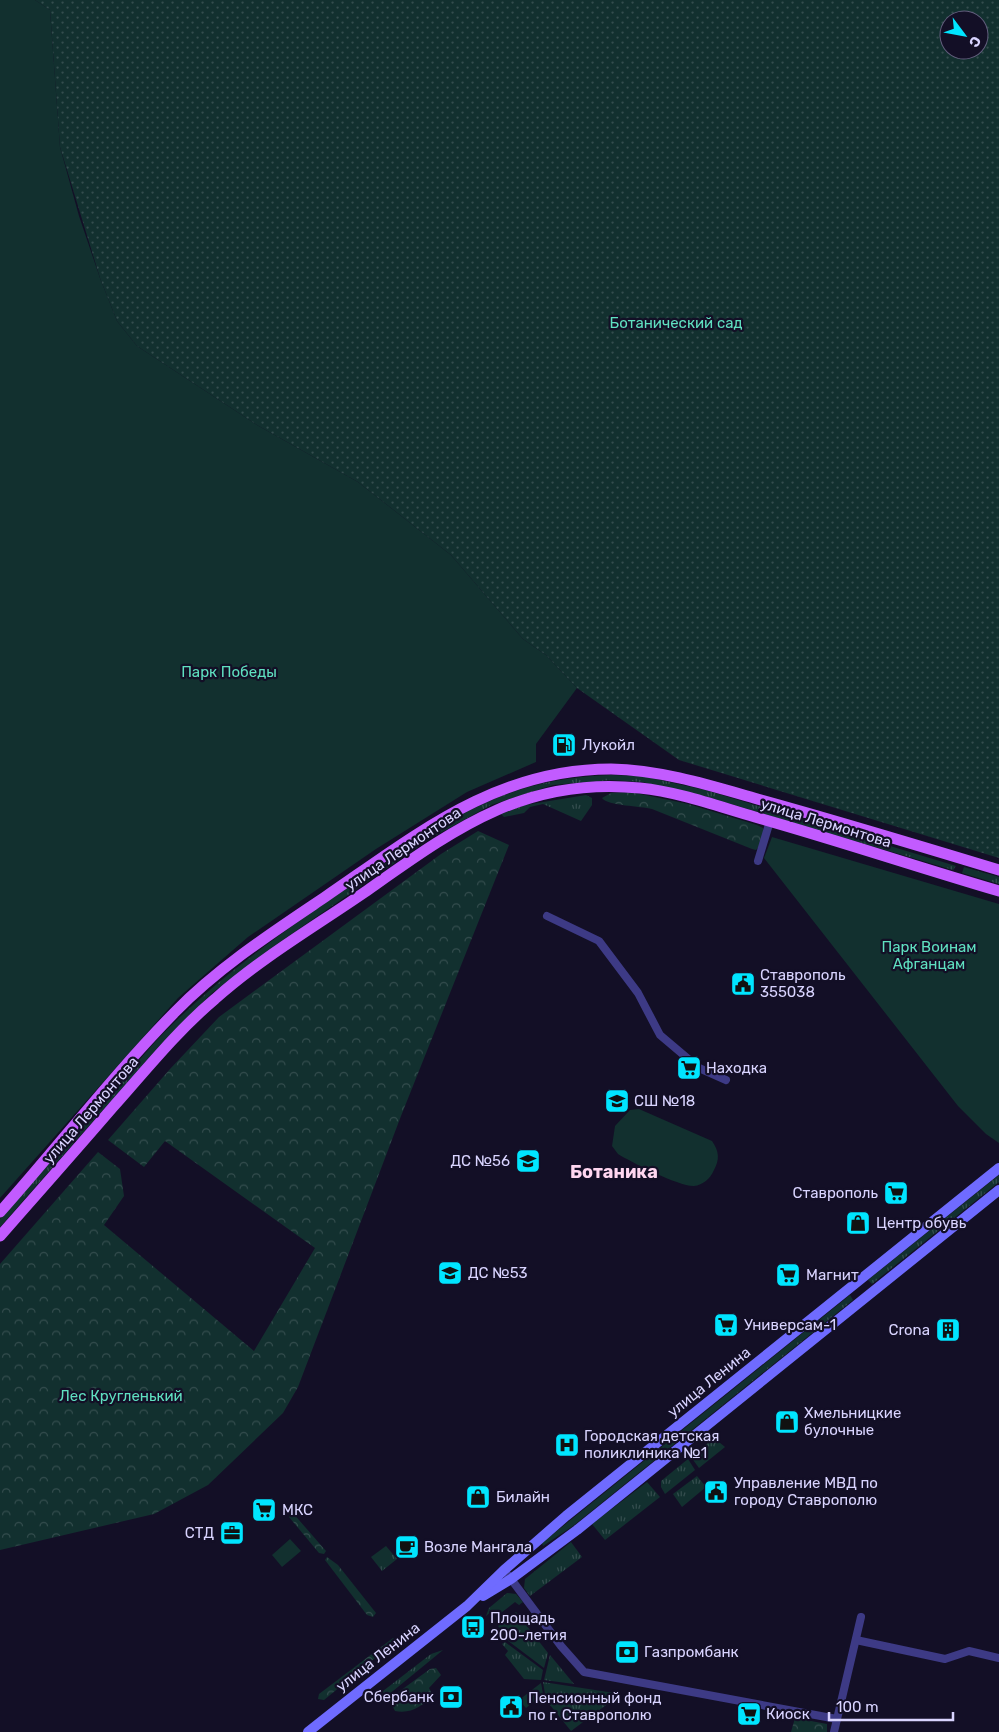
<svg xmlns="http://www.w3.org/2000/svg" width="999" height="1732" viewBox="0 0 999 1732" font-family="Rubik,sans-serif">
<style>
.grass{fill:url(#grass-tufts)}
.forest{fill:url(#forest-crowns)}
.park{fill:#12302f}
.garden{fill:url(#garden-dots);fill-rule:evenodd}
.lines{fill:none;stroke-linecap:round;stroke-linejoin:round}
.street{stroke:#3d3a85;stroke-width:8}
.secondary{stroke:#6f6bff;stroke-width:10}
.primary{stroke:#c25bff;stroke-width:11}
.labels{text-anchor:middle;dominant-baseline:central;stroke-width:4.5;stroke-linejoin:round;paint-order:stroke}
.park-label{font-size:15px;fill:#5fe0c0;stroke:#130f26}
.poi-label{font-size:15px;fill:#d9d4ff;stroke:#130f26;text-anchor:start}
.street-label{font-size:15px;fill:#d9d4ff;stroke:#130f26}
.quarter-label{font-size:18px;font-weight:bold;fill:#ffd6f0;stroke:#130f26}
</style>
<defs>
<pattern id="grass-tufts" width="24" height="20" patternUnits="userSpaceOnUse" patternTransform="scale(1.25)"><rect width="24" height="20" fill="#12302f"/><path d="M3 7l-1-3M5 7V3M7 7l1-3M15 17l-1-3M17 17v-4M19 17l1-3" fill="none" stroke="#344d4e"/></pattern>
<pattern id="forest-crowns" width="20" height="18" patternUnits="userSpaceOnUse" patternTransform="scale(1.25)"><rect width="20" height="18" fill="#12302f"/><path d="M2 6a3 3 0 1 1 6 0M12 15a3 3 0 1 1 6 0" fill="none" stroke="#344d4e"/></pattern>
<pattern id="garden-dots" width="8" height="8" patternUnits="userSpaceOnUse" patternTransform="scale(1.25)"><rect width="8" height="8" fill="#12302f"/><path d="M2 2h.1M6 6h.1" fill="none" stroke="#344d4e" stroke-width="1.8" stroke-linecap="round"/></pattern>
</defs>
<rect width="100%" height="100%" fill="#130f26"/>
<g class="grass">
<path d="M610 775 642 776 705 790 956 866 953 870 704 796 642 782 611 780 553 785 491 805 431 838 271 948 212 993 159 1046 0 1227V1219L155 1042C234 958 333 899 428 834 490 796 537 778 610 775Z"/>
<path d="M586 795 592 798V805L581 821 543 804 530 807 524 813 504 817 501 814 525 805Z"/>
<path d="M964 867 999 877V884L962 873Z"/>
<path d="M999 1175V1182L872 1284 868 1280Z"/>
<path d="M850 1295 853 1300 573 1526 543 1546 542 1543Z"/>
<path d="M714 1438 725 1447 699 1468 691 1457Z"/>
<path d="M688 1459 695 1470 665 1494 661 1487V1481Z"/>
<path d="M697 1476 706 1487 682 1507 673 1494Z"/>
<path d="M647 1482 660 1497 605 1540 592 1524Z"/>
<path d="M571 1542 582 1557 530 1596 524 1588 525 1579Z"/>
<path d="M386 1546 397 1559 382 1571 371 1557Z"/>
<path d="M507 1593 516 1594 523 1602 519 1605 515 1602 497 1616 493 1610 486 1616 489 1608Z"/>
<path d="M516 1612 548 1653 544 1668 499 1634 502 1630 498 1626Z"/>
<path d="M505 1642 543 1670 541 1680 524 1679 505 1655 508 1651 502 1644Z"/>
<path d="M443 1650 382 1700 383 1691 431 1654Z"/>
<path d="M550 1655 574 1684 544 1680Z"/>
<path d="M543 1682 621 1694 571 1731 546 1700Z"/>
<path d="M541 1683 543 1694 526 1708 519 1700Z"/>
</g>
<g class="forest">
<path d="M631 792 688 804 757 825 763 828C764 836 761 845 756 850L752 849 652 809C641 806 608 806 602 798L611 793Z"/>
<path d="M478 831 509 845 401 1116 298 1387 283 1413 208 1485 154 1514 0 1550V1264L98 1152 120 1169 124 1196 104 1225 254 1351 315 1248 165 1141 144 1167 108 1140 170 1069 219 1017 441 854Z"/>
<path d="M292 1512 326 1551 324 1554 319 1553 289 1517Z"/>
<path d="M327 1557 338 1565 376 1613 373 1617 367 1615 325 1560Z"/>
<path d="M393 1638 396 1641 324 1700 318 1699 319 1694Z"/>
<path d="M436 1668 441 1675 429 1688 433 1696C421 1706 412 1714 395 1711L389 1699 430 1669Z"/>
<path d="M795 1718 827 1724V1732H791Z"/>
</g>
<g class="park">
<path d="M0 0H35L50 10 60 147 79 216 100 278 117 321 137 346 257 425 358 482 451 555 523 639 546 655 577 688 536 744V762L467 792 376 849 248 937 178 998 0 1198Z"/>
<path d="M772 837 999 904V1143L986 1134 958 1106 764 858Z"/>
<path d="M639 1109 712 1141C719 1151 720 1159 714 1170 710 1179 703 1185 694 1186 680 1187 631 1162 618 1154L612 1146 615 1126 630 1110Z"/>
<path d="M290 1539 301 1551 282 1567 272 1555Z"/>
</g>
<path class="garden" d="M35 0H999V858L679 760 577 688 546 655 523 639 451 555 358 482 257 425 137 346 117 321 100 278 60 147 50 10ZM949 20H979V50H949Z"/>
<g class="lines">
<g class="street">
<path d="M758 861 770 821"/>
<path d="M547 916 599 941 638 993 660 1035 699 1068 726 1080"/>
<path d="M508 1575 561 1646 584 1672 837 1719"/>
<path d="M856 1640 945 1659 969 1651 999 1658"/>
<path d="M834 1732 861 1617"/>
</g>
<g class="secondary">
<path d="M483 1596 511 1579 577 1530 999 1190"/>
<path d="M308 1732 467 1606 504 1570 566 1516 999 1168"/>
</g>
<g class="primary">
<path d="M0 1212C59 1146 113 1075 175 1012 219 967 273 932 325 897 416 835 495 769 611 769 662 770 712 786 761 800 841 822 920 846 999 870"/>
<path d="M0 1236C38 1193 76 1150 113 1107 146 1070 177 1031 215 999 261 958 314 927 365 892 453 830 524 776 640 788 679 792 717 806 755 817 837 840 917 867 999 891"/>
</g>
</g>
<defs>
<symbol id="fuel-square" viewBox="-11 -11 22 22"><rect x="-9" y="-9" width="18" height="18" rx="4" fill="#00e5ff" stroke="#130f26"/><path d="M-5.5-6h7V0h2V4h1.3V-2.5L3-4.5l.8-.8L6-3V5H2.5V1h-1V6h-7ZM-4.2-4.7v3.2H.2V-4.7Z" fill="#111"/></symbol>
<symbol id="civic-square" viewBox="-11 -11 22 22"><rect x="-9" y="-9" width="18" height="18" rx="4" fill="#00e5ff" stroke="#130f26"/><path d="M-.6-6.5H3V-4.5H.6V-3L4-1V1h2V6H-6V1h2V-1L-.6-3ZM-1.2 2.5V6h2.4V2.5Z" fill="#111"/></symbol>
<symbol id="supermarket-square" viewBox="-11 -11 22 22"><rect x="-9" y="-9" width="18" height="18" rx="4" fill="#00e5ff" stroke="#130f26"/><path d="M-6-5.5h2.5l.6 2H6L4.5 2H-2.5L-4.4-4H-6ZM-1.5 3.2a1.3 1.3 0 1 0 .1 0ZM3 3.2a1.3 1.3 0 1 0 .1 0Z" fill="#111"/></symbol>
<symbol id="school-square" viewBox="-11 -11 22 22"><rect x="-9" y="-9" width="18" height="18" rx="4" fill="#00e5ff" stroke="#130f26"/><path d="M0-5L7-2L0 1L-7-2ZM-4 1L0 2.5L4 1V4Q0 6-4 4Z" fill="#111"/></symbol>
<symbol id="shop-square" viewBox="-11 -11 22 22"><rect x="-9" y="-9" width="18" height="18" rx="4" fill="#00e5ff" stroke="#130f26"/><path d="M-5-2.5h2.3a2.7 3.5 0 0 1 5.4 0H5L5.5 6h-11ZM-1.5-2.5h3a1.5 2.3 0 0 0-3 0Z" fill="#111"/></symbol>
<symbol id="building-square" viewBox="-11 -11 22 22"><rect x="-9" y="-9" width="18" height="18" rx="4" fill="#00e5ff" stroke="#130f26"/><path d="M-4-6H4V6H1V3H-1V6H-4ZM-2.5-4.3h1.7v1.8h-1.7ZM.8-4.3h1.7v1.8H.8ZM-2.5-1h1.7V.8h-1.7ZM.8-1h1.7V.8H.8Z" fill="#111"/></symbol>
<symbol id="hospital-square" viewBox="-11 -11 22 22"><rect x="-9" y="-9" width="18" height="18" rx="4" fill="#00e5ff" stroke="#130f26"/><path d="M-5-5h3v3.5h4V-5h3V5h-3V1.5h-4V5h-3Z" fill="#111"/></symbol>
<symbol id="office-square" viewBox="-11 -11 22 22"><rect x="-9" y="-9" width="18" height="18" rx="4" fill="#00e5ff" stroke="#130f26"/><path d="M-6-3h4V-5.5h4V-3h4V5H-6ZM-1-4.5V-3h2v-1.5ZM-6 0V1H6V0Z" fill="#111"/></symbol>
<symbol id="cafe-square" viewBox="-11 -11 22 22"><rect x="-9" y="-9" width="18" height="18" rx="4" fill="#00e5ff" stroke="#130f26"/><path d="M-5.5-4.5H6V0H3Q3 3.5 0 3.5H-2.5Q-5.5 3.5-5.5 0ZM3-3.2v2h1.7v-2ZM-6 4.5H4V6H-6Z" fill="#111"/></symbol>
<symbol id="bus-square" viewBox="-11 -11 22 22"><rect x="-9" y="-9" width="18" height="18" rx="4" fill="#00e5ff" stroke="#130f26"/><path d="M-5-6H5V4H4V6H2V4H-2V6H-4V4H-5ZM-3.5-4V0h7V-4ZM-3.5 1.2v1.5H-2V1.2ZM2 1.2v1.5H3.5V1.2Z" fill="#111"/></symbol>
<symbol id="bank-square" viewBox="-11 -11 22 22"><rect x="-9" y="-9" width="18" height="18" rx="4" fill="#00e5ff" stroke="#130f26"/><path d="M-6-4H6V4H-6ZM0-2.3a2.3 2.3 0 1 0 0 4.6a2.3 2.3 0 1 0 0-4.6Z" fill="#111"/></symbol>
</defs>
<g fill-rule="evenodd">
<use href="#fuel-square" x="550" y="731" width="28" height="28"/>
<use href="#civic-square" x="729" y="970" width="28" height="28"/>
<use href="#supermarket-square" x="675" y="1054" width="28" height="28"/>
<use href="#school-square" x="603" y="1087" width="28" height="28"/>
<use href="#school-square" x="514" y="1147" width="28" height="28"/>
<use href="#supermarket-square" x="882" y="1179" width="28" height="28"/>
<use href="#shop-square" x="844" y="1209" width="28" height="28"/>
<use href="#school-square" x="436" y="1259" width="28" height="28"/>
<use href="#supermarket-square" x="774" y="1261" width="28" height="28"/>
<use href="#supermarket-square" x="712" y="1311" width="28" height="28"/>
<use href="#building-square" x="934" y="1316" width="28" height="28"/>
<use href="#shop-square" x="773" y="1408" width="28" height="28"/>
<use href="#hospital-square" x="553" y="1431" width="28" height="28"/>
<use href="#civic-square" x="702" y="1478" width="28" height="28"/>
<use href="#shop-square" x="464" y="1483" width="28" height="28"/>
<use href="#supermarket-square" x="250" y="1496" width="28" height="28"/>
<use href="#office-square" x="218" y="1519" width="28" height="28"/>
<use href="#cafe-square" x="393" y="1533" width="28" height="28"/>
<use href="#bus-square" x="459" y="1613" width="28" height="28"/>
<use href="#bank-square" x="613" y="1638" width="28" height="28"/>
<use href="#bank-square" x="437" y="1683" width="28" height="28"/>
<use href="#civic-square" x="497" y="1693" width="28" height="28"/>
<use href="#supermarket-square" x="735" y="1700" width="28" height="28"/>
</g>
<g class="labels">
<g class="park-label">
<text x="676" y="323">Ботанический сад</text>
<text x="229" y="672">Парк Победы</text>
<text x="929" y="947">Парк Воинам<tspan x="929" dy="17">Афганцам</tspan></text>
<text x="121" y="1396">Лес Кругленький</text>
</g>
<g class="poi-label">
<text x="582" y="745">Лукойл</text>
<text x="760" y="975">Ставрополь<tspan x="760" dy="17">355038</tspan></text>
<text x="706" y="1068">Находка</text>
<text x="634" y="1101">СШ №18</text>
<text x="510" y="1161" text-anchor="end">ДС №56</text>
<text x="878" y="1193" text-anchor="end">Ставрополь</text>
<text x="876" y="1223">Центр обувь</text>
<text x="468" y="1273">ДС №53</text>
<text x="806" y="1275">Магнит</text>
<text x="744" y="1325">Универсам-1</text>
<text x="930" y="1330" text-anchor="end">Crona</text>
<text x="804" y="1413">Хмельницкие<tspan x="804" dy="17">булочные</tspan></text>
<text x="584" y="1436">Городская детская<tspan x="584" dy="17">поликлиника №1</tspan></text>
<text x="734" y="1483">Управление МВД по<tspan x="734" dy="17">городу Ставрополю</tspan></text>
<text x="496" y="1497">Билайн</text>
<text x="282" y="1510">МКС</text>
<text x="214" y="1533" text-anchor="end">СТД</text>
<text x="424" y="1547">Возле Мангала</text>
<text x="490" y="1618">Площадь<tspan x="490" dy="17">200-летия</tspan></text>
<text x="644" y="1652">Газпромбанк</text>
<text x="434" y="1697" text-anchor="end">Сбербанк</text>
<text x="528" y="1698">Пенсионный фонд<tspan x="528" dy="17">по г. Ставрополю</tspan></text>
<text x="766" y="1714">Киоск</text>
</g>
<g class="street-label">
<text transform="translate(826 823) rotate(17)">улица Лермонтова</text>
<text transform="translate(403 849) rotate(-34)">улица Лермонтова</text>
<text transform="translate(91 1110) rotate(-49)">улица Лермонтова</text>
<text transform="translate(709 1382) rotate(-39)">улица Ленина</text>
<text transform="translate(378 1657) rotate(-38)">улица Ленина</text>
</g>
<g class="quarter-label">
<text x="614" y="1172">Ботаника</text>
</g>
</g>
<g transform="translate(964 35) rotate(122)"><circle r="24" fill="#130f26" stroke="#625e7d"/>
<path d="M0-4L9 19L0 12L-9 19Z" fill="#00e5ff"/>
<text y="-8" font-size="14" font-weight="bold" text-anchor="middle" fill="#d9d4ff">С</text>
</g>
<path d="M829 1712v8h124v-8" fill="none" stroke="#d9d4ff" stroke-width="2.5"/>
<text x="836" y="1712" font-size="15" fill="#d9d4ff" stroke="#130f26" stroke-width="4" paint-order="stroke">100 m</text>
</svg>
